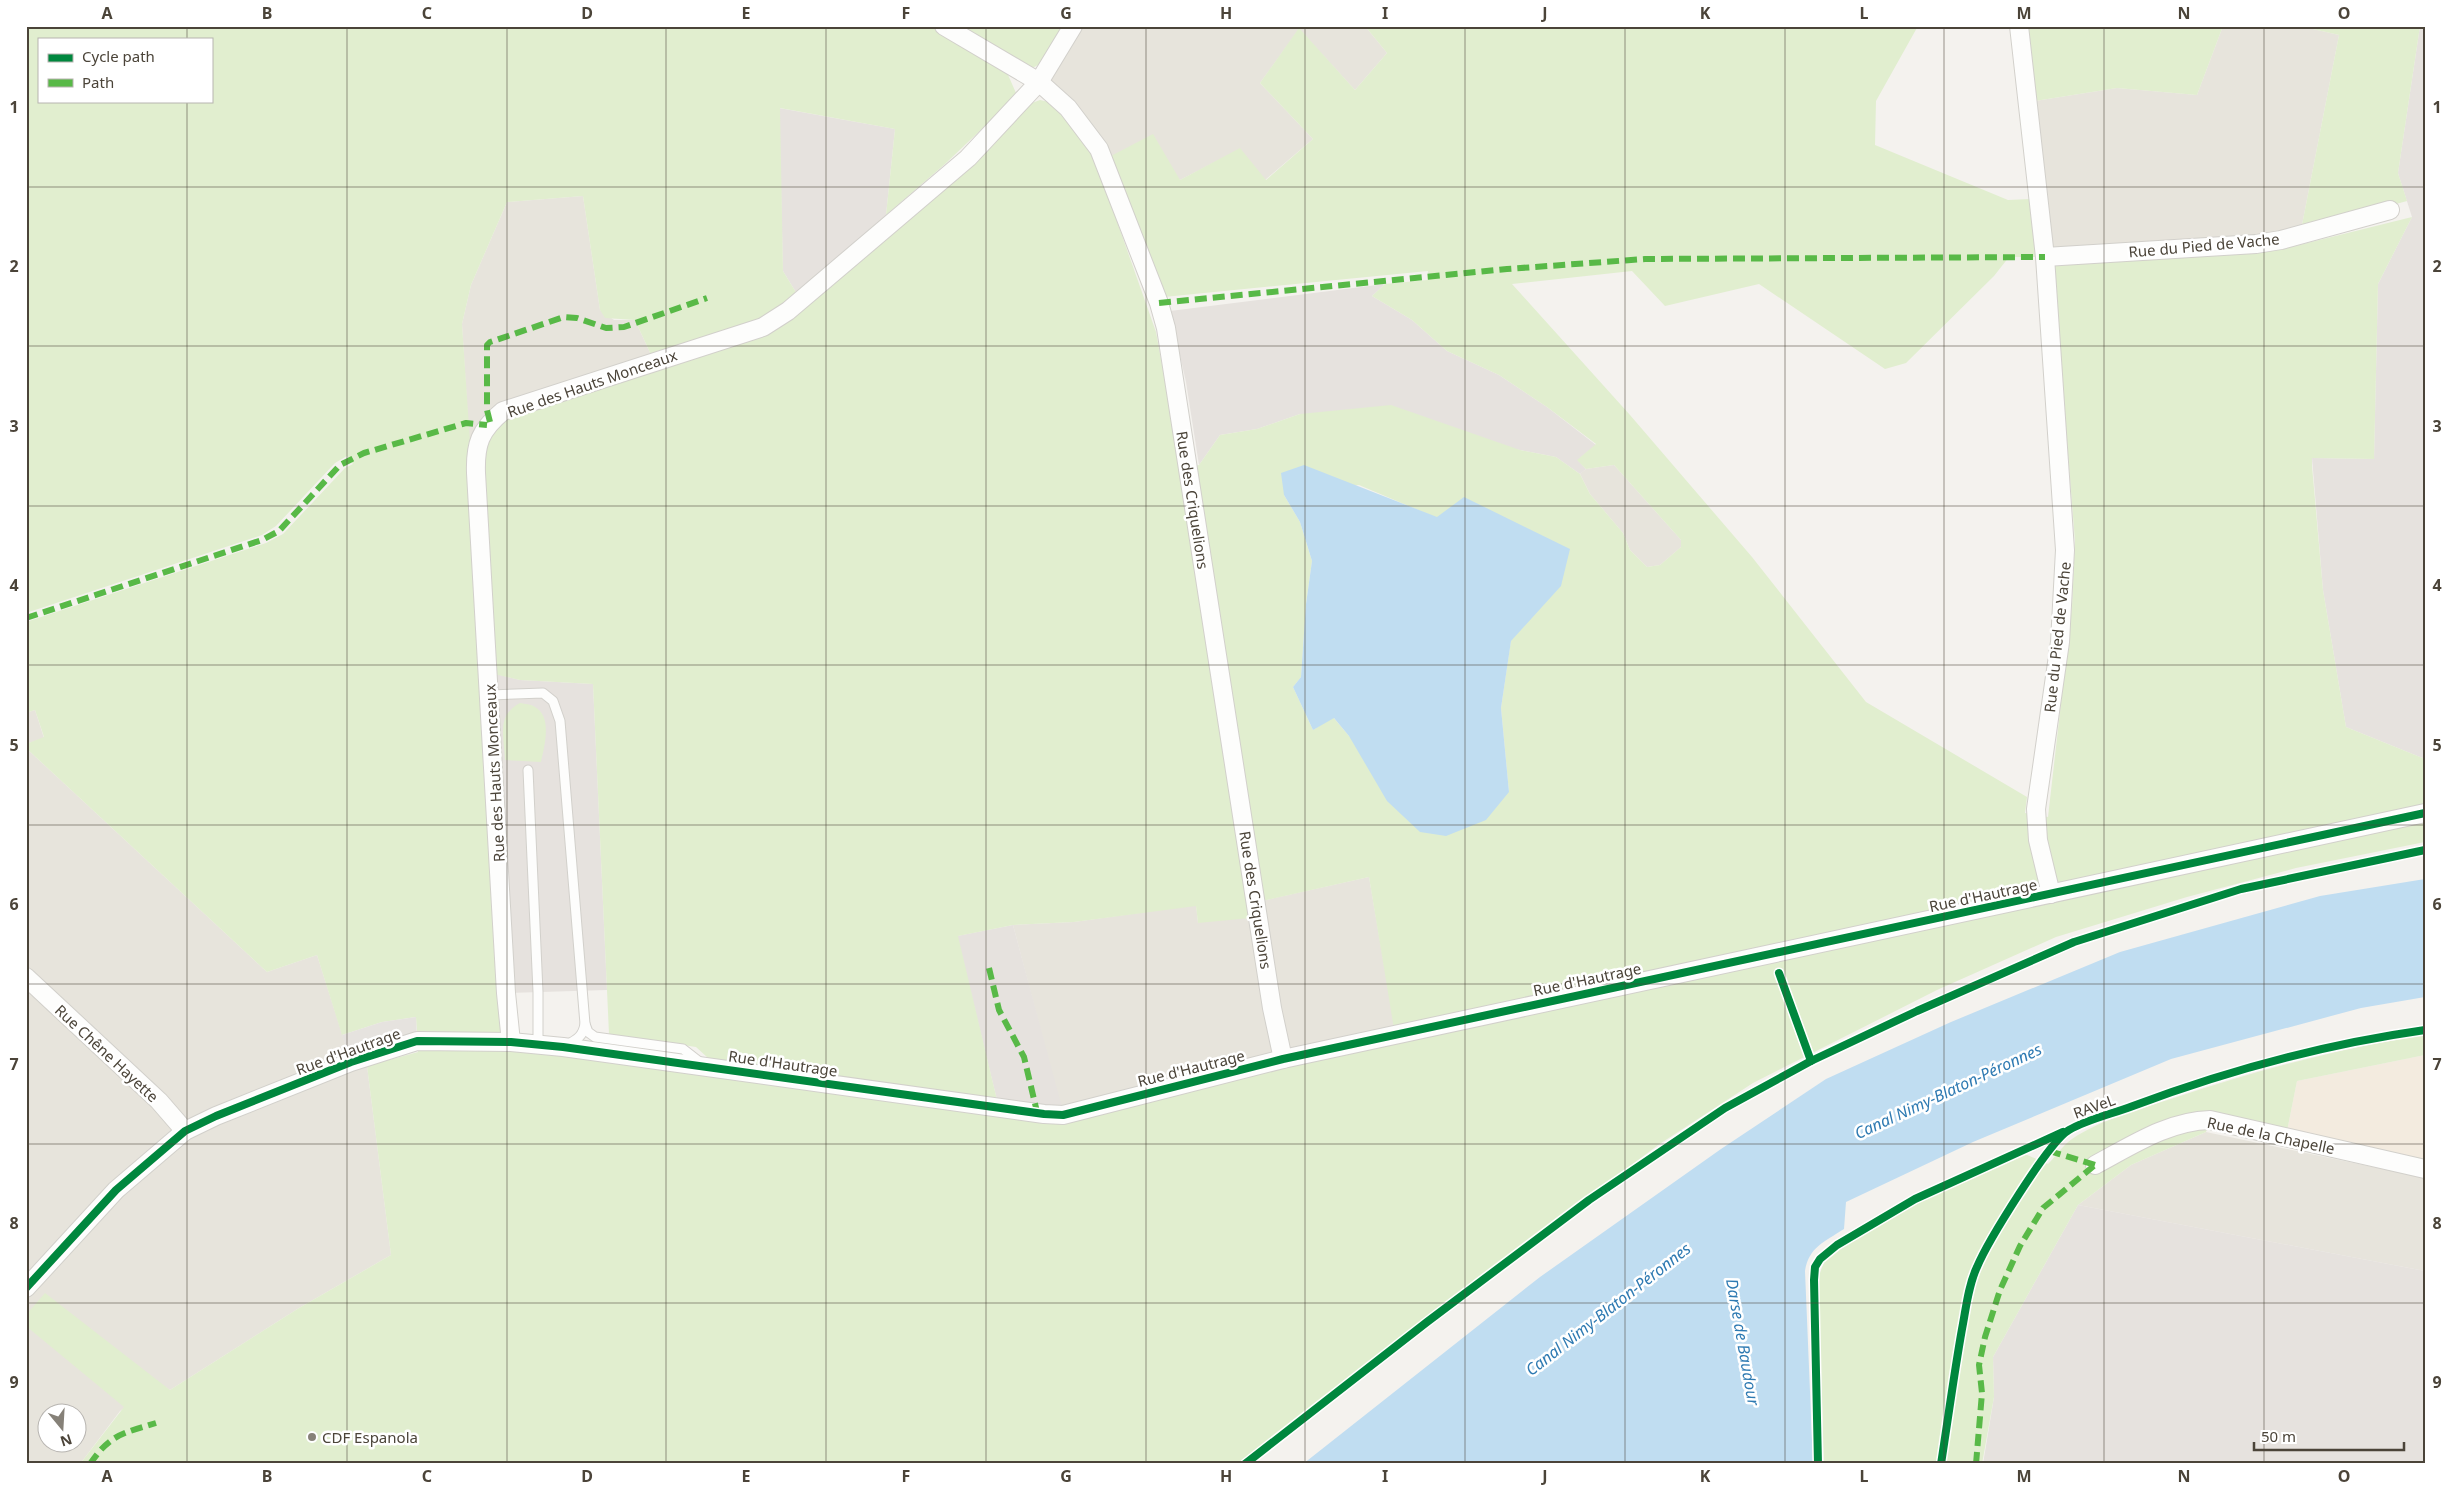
<svg xmlns="http://www.w3.org/2000/svg" width="2451" height="1490" viewBox="0 0 2451 1490" font-family="'Noto Sans',sans-serif">
<style>
.residential{fill:#e7e4dc;fill-rule:evenodd}
.commercial{fill:#f3ebdf}
.industrial{fill:#e6e2de}
.green{fill:#e1eecf;fill-rule:evenodd}
.parking{fill:#e6e3df}
.water{fill:#c0ddf1}
.lines{fill:none;stroke-linecap:round;stroke-linejoin:round}
.service-casing{stroke:#d2d0cb;stroke-width:11}
.minor-casing{stroke:#d2d0cb;stroke-width:20}
.service{stroke:#fdfdfc;stroke-width:9}
.minor{stroke:#fdfdfc;stroke-width:18}
.quiet{stroke:#58b947;stroke-width:6;stroke-dasharray:12 6;stroke-linecap:butt}
.cycleway-casing{stroke:#fff;stroke-width:11}
.cycleway{stroke:#00873e;stroke-width:8}
.grid{fill:none;stroke:#4b4439;stroke-width:1;stroke-opacity:0.55}
.poi-dot{fill:#868178;stroke:#fff;stroke-width:2}
.labels{text-anchor:middle;dominant-baseline:central;stroke-width:5;stroke-linejoin:round;paint-order:stroke}
.street-label{font-size:15px;fill:#4b4439;stroke:#fff}
.poi-label{font-size:15px;fill:#4b4439;stroke:#fff;text-anchor:start}
.water-label{font-size:16px;font-style:italic;fill:#2e7ab2;stroke:#fff}
.neatline{fill:none;stroke:#4b4439;stroke-width:2}
.grid-label{font-size:16px;text-anchor:middle;font-weight:bold;fill:#4b4439}
</style>
<rect width="100%" height="100%" fill="#f4f2ee"/>
<g class="residential">
<path d="M1065 26H1365L1387 53 1355 90 1299 29 1260 83 1313 139 1265 180 1240 149 1180 180 1109 157 1038 75 1037 67 1044 60Z"/>
<path d="M2223 26H2300L2339 35 2301 230 2257 239 2052 251 2035 101 2117 88 2197 95Z"/>
<path d="M583 196 600 310 614 320H635L652 357 470 453 462 324 471 285 507 202Z"/>
<path d="M1614 465 1681 540V547L1660 565 1647 567 1630 550 1623 533 1590 494 1580 474 1586 469Z"/>
<path d="M35 710 44 738 26 744V713Z"/>
<path d="M26 748 267 972 317 955 351 1062 367 1066 391 1255 299 1308 170 1390 159 1383 120 1411 80 1464H26ZM48 1412H78V1442H48Z"/>
<path d="M1369 877 1396 1035 1063 1115 1013 925 1074 922 1196 905 1198 923 1248 904Z"/>
<path d="M2206 1132 2425 1178V1271L2078 1205 2131 1165Z"/>
</g>
<path class="commercial" d="M2425 1055V1161L2287 1131 2297 1081Z"/>
<g class="industrial">
<path d="M2420 26H2425V759L2346 727 2323 590 2312 458 2374 459 2378 284 2412 217 2398 173Z"/>
<path d="M779 108 895 129 886 215 889 218 797 294 783 271Z"/>
<path d="M1385 284 1372 296 1412 320 1447 351 1499 375 1547 407 1596 445 1578 460 1586 469 1580 474 1556 457 1520 450 1300 414 1257 429 1220 435 1199 465 1186 382 1170 311Z"/>
<path d="M488 672 520 680 593 684 607 990 506 993Z"/>
<path d="M1013 925 1062 1107 997 1100 957 936Z"/>
<path d="M2078 1205 2425 1271V1464H1983L1994 1397 1993 1357Z"/>
</g>
<g class="green">
<path d="M26 26H934L1005 68 1016 93 1010 102 945 164 886 215 895 129 780 108 783 271 797 294 774 314 652 357 635 320 605 318 600 310 583 196 507 202 471 285 462 324 511 1042 1044 1114 1395 1035 1369 877 1249 904 1250 918 1198 923 1196 906 1074 922 1013 925 958 936 997 1100 708 1058 696 1047 609 1034 593 684 520 680 494 674 483 453 487 436 508 417 764 335 779 328 810 303 1032 103 1040 100 1049 102 1085 140 1101 176 1156 332 1181 469 1199 465 1220 435 1257 429 1300 414 1391 405 1520 450 1556 457 1580 474 1590 494 1623 533 1630 550 1647 567 1660 565 1681 547V540L1614 465 1586 469 1577 460 1596 444 1547 407 1499 375 1447 351 1412 320 1372 296 1385 284 1427 280 1428 271 1164 297 1109 157 1153 134 1180 180 1240 148 1266 180 1313 139 1260 83 1299 28 1355 90 1387 53 1365 26H1918L1876 101 1875 145 2008 200 2030 199 2036 257H2009L1994 276 1906 363 1885 369 1759 284 1665 306 1632 271 1512 284 1630 415 1752 557 1866 702 2027 797 2025 813 2048 817 2072 607 2075 541 2053 266 2279 250 2412 217 2378 284 2374 459 2312 458V466L2323 590 2346 727 2425 759V842L2296 868 2187 897 2056 937 1937 990 1753 1083 1658 1145 1414 1330 1243 1464H80L124 1407 26 1326V1315L45 1293 170 1390 299 1308 391 1255 367 1066 418 1052 416 1017 382 1022 342 1035 317 955 267 972 26 748V744L44 737 35 710 26 713V622L266 543 283 534 345 468 353 464 347 456 335 463 276 526 262 535 26 613ZM39 39H211V101H39ZM1359 485 1437 518 1560 586 1511 640 1501 708 1509 792 1349 736 1333 717 1313 730 1293 687 1301 677 1306 604 1312 561 1300 522 1284 495Z"/>
<path d="M953 26H1065C1056 41 1047 65 1029 69Z"/>
<path d="M2026 26H2223L2197 95 2117 88 2035 101Z"/>
<path d="M2300 26H2420L2398 173 2407 201 2301 230 2339 35Z"/>
<path d="M520 703C525 704 531 704 535 707 553 717 544 747 541 762L505 760C504 736 496 716 520 703Z"/>
<path d="M2425 1035V1055L2297 1081 2287 1131 2210 1117 2206 1132 2131 1165 2078 1205 1993 1357 1994 1397 1982 1464H1824L1818 1278 1824 1262 1844 1246 1921 1201 2025 1154 2048 1164C2056 1156 2063 1145 2072 1139 2102 1119 2140 1109 2174 1098 2255 1071 2340 1048 2425 1035Z"/>
</g>
<path class="parking" d="M416 1017 417 1041 351 1062 342 1035 382 1022Z"/>
<g class="water">
<path d="M1304 465 1437 517 1464 497 1570 549 1561 586 1511 641 1501 708 1509 792 1486 820 1446 836 1420 832 1387 801 1349 736 1334 718 1313 730 1293 687 1301 677 1306 604 1312 561 1300 522 1284 495 1281 473Z"/>
<path d="M2425 879V997L2361 1008 2171 1059 1973 1142 1846 1202 1844 1229C1824 1242 1809 1247 1805 1271L1813 1464H1303L1540 1277 1721 1149 1826 1079 1951 1022 2120 952 2320 896Z"/>
</g>
<g class="lines">
<defs>
<g id="service">
<path d="M490 695 543 693 553 701 560 721 585 1024C583 1037 576 1040 565 1046"/>
<path d="M528 770 538 992V1045"/>
<path d="M585 1024 588 1032 595 1037 683 1049 701 1063"/>
</g>
<g id="minor">
<path d="M944 26 1039 82 1068 108 1099 149 1159 303 1166 328 1272 1008 1283 1059"/>
<path d="M2019 26 2045 257 2065 550 2060 642 2036 809 2038 840 2051 894"/>
<path d="M2045 257 2256 244 2281 240 2390 210"/>
<path d="M26 977 159 1101 185 1131"/>
<path d="M511 1042 506 993 476 473C475 444 480 430 503 411L763 327 788 311 968 158 1039 82 1073 26"/>
<path d="M2095 1165C2131 1146 2168 1121 2210 1120L2425 1169"/>
<path d="M26 1288 116 1190 185 1131 216 1116 351 1062 417 1041 511 1042 563 1047 1044 1114 1063 1115 1283 1059 2425 813"/>
</g>
</defs>
<use href="#service" class="service-casing"/>
<use href="#minor" class="minor-casing"/>
<use href="#service" class="service"/>
<use href="#minor" class="minor"/>
<g class="quiet">
<path d="M1159 303 1507 269 1645 259 2045 257"/>
<path d="M490 422 487 410V345L490 342 564 317 577 318 606 328 624 327 707 298"/>
<path d="M26 618 262 540 279 531 340 465 364 453 466 423 487 425"/>
<path d="M989 968 999 1010 1024 1057 1037 1112"/>
<path d="M2049 1151 2095 1165"/>
<path d="M90 1464C110 1434 124 1433 156 1423"/>
<path d="M1976 1464 1982 1393 1979 1365 1985 1337 2000 1290 2020 1246 2043 1208 2095 1165"/>
</g>
<defs>
<g id="cycleway">
<path d="M1779 973 1811 1061"/>
<path d="M26 1288 116 1190 185 1131 216 1116 351 1062 417 1041 511 1042 563 1047 1044 1114 1063 1115 1283 1059 2425 813"/>
<path d="M1245 1464 1427 1322 1589 1200 1725 1108 1811 1061 1917 1011 2074 942 2241 889 2425 850"/>
<path d="M1818 1464 1814 1280 1815 1267 1820 1259 1837 1245 1915 1199 2063 1132"/>
<path d="M1941 1464C1948 1419 1954 1374 1962 1329 1966 1309 1968 1286 1977 1267 1987 1243 2049 1141 2069 1130 2088 1119 2112 1114 2133 1106 2226 1071 2326 1044 2425 1030"/>
</g>
</defs>
<use href="#cycleway" class="cycleway-casing"/>
<use href="#cycleway" class="cycleway"/>
</g>
<path class="grid" d="M187 26V39M347 26V1464M507 26V1464M666 26V1464M826 26V1464M986 26V1464M1146 26V1464M1305 26V1464M1465 26V1464M1625 26V1464M1785 26V1464M1944 26V1464M2104 26V1464M2264 26V1464M187 101V1464M26 187H2425M26 346H2425M26 506H2425M26 665H2425M26 825H2425M26 984H2425M26 1144H2425M26 1303H2425"/>
<circle class="poi-dot" cx="312" cy="1437" r="5"/>
<g class="labels">
<g class="street-label">
<text transform="translate(2204 245) rotate(-5)">Rue du Pied de Vache</text>
<text transform="translate(592 383) rotate(-19)">Rue des Hauts Monceaux</text>
<text transform="translate(1193 500) rotate(81)">Rue des Criquelions</text>
<text transform="translate(2057 637) rotate(-84)">Rue du Pied de Vache</text>
<text transform="translate(494 773) rotate(-93)">Rue des Hauts Monceaux</text>
<text transform="translate(1983 895) rotate(-12)">Rue d'Hautrage</text>
<text transform="translate(1256 900) rotate(81)">Rue des Criquelions</text>
<text transform="translate(1587 979) rotate(-12)">Rue d'Hautrage</text>
<text transform="translate(348 1051) rotate(-20)">Rue d'Hautrage</text>
<text transform="translate(107 1053) rotate(43)">Rue Chêne Hayette</text>
<text transform="translate(783 1063) rotate(8)">Rue d'Hautrage</text>
<text transform="translate(1191 1068) rotate(-14)">Rue d'Hautrage</text>
<text transform="translate(2094 1106) rotate(-20)">RAVeL</text>
<text transform="translate(2271 1135) rotate(12)">Rue de la Chapelle</text>
</g>
<g class="poi-label">
<text x="322" y="1437">CDF Espanola</text>
</g>
<g class="water-label">
<text transform="translate(1948 1091) rotate(-25)">Canal Nimy-Blaton-Péronnes</text>
<text transform="translate(1608 1309) rotate(-38)">Canal Nimy-Blaton-Péronnes</text>
<text transform="translate(1743 1342) rotate(80)">Darse de Baudour</text>
</g>
</g>
<rect width="2451" height="1490" fill="none" stroke="#ffffff" stroke-width="55"/>
<rect x="38" y="38" width="175" height="65" fill="#ffffff" stroke="#b7b4b0"/>
<rect x="48" y="54" width="25" height="8" fill="#00873e" stroke="#b7b4b0"/>
<text x="82" y="62" font-size="15" fill="#4b4439">Cycle path</text>
<rect x="48" y="79" width="25" height="8" fill="#58b947" stroke="#b7b4b0"/>
<text x="82" y="88" font-size="15" fill="#4b4439">Path</text>
<g transform="translate(62 1428) rotate(162)"><circle r="24" fill="#ffffff" stroke="#b7b4b0"/>
<path d="M0-4L9 19L0 12L-9 19Z" fill="#868178"/>
<text y="-8" font-size="14" font-weight="bold" text-anchor="middle" fill="#4b4439">N</text>
</g>
<path d="M2254 1442v8h150v-8" fill="none" stroke="#4b4439" stroke-width="2.5"/>
<text x="2261" y="1442" font-size="15" fill="#4b4439" stroke="#ffffff" stroke-width="4" paint-order="stroke">50 m</text>
<rect x="28" y="28" width="2396" height="1434" class="neatline"/>
<g class="grid-label">
<text x="107" y="19">A</text>
<text x="267" y="19">B</text>
<text x="427" y="19">C</text>
<text x="587" y="19">D</text>
<text x="746" y="19">E</text>
<text x="906" y="19">F</text>
<text x="1066" y="19">G</text>
<text x="1226" y="19">H</text>
<text x="1385" y="19">I</text>
<text x="1545" y="19">J</text>
<text x="1705" y="19">K</text>
<text x="1864" y="19">L</text>
<text x="2024" y="19">M</text>
<text x="2184" y="19">N</text>
<text x="2344" y="19">O</text>
<text x="14" y="113">1</text>
<text x="2437" y="113">1</text>
<text x="14" y="272">2</text>
<text x="2437" y="272">2</text>
<text x="14" y="432">3</text>
<text x="2437" y="432">3</text>
<text x="14" y="591">4</text>
<text x="2437" y="591">4</text>
<text x="14" y="751">5</text>
<text x="2437" y="751">5</text>
<text x="14" y="910">6</text>
<text x="2437" y="910">6</text>
<text x="14" y="1070">7</text>
<text x="2437" y="1070">7</text>
<text x="14" y="1229">8</text>
<text x="2437" y="1229">8</text>
<text x="14" y="1388">9</text>
<text x="2437" y="1388">9</text>
<text x="107" y="1482">A</text>
<text x="267" y="1482">B</text>
<text x="427" y="1482">C</text>
<text x="587" y="1482">D</text>
<text x="746" y="1482">E</text>
<text x="906" y="1482">F</text>
<text x="1066" y="1482">G</text>
<text x="1226" y="1482">H</text>
<text x="1385" y="1482">I</text>
<text x="1545" y="1482">J</text>
<text x="1705" y="1482">K</text>
<text x="1864" y="1482">L</text>
<text x="2024" y="1482">M</text>
<text x="2184" y="1482">N</text>
<text x="2344" y="1482">O</text>
</g>
</svg>
